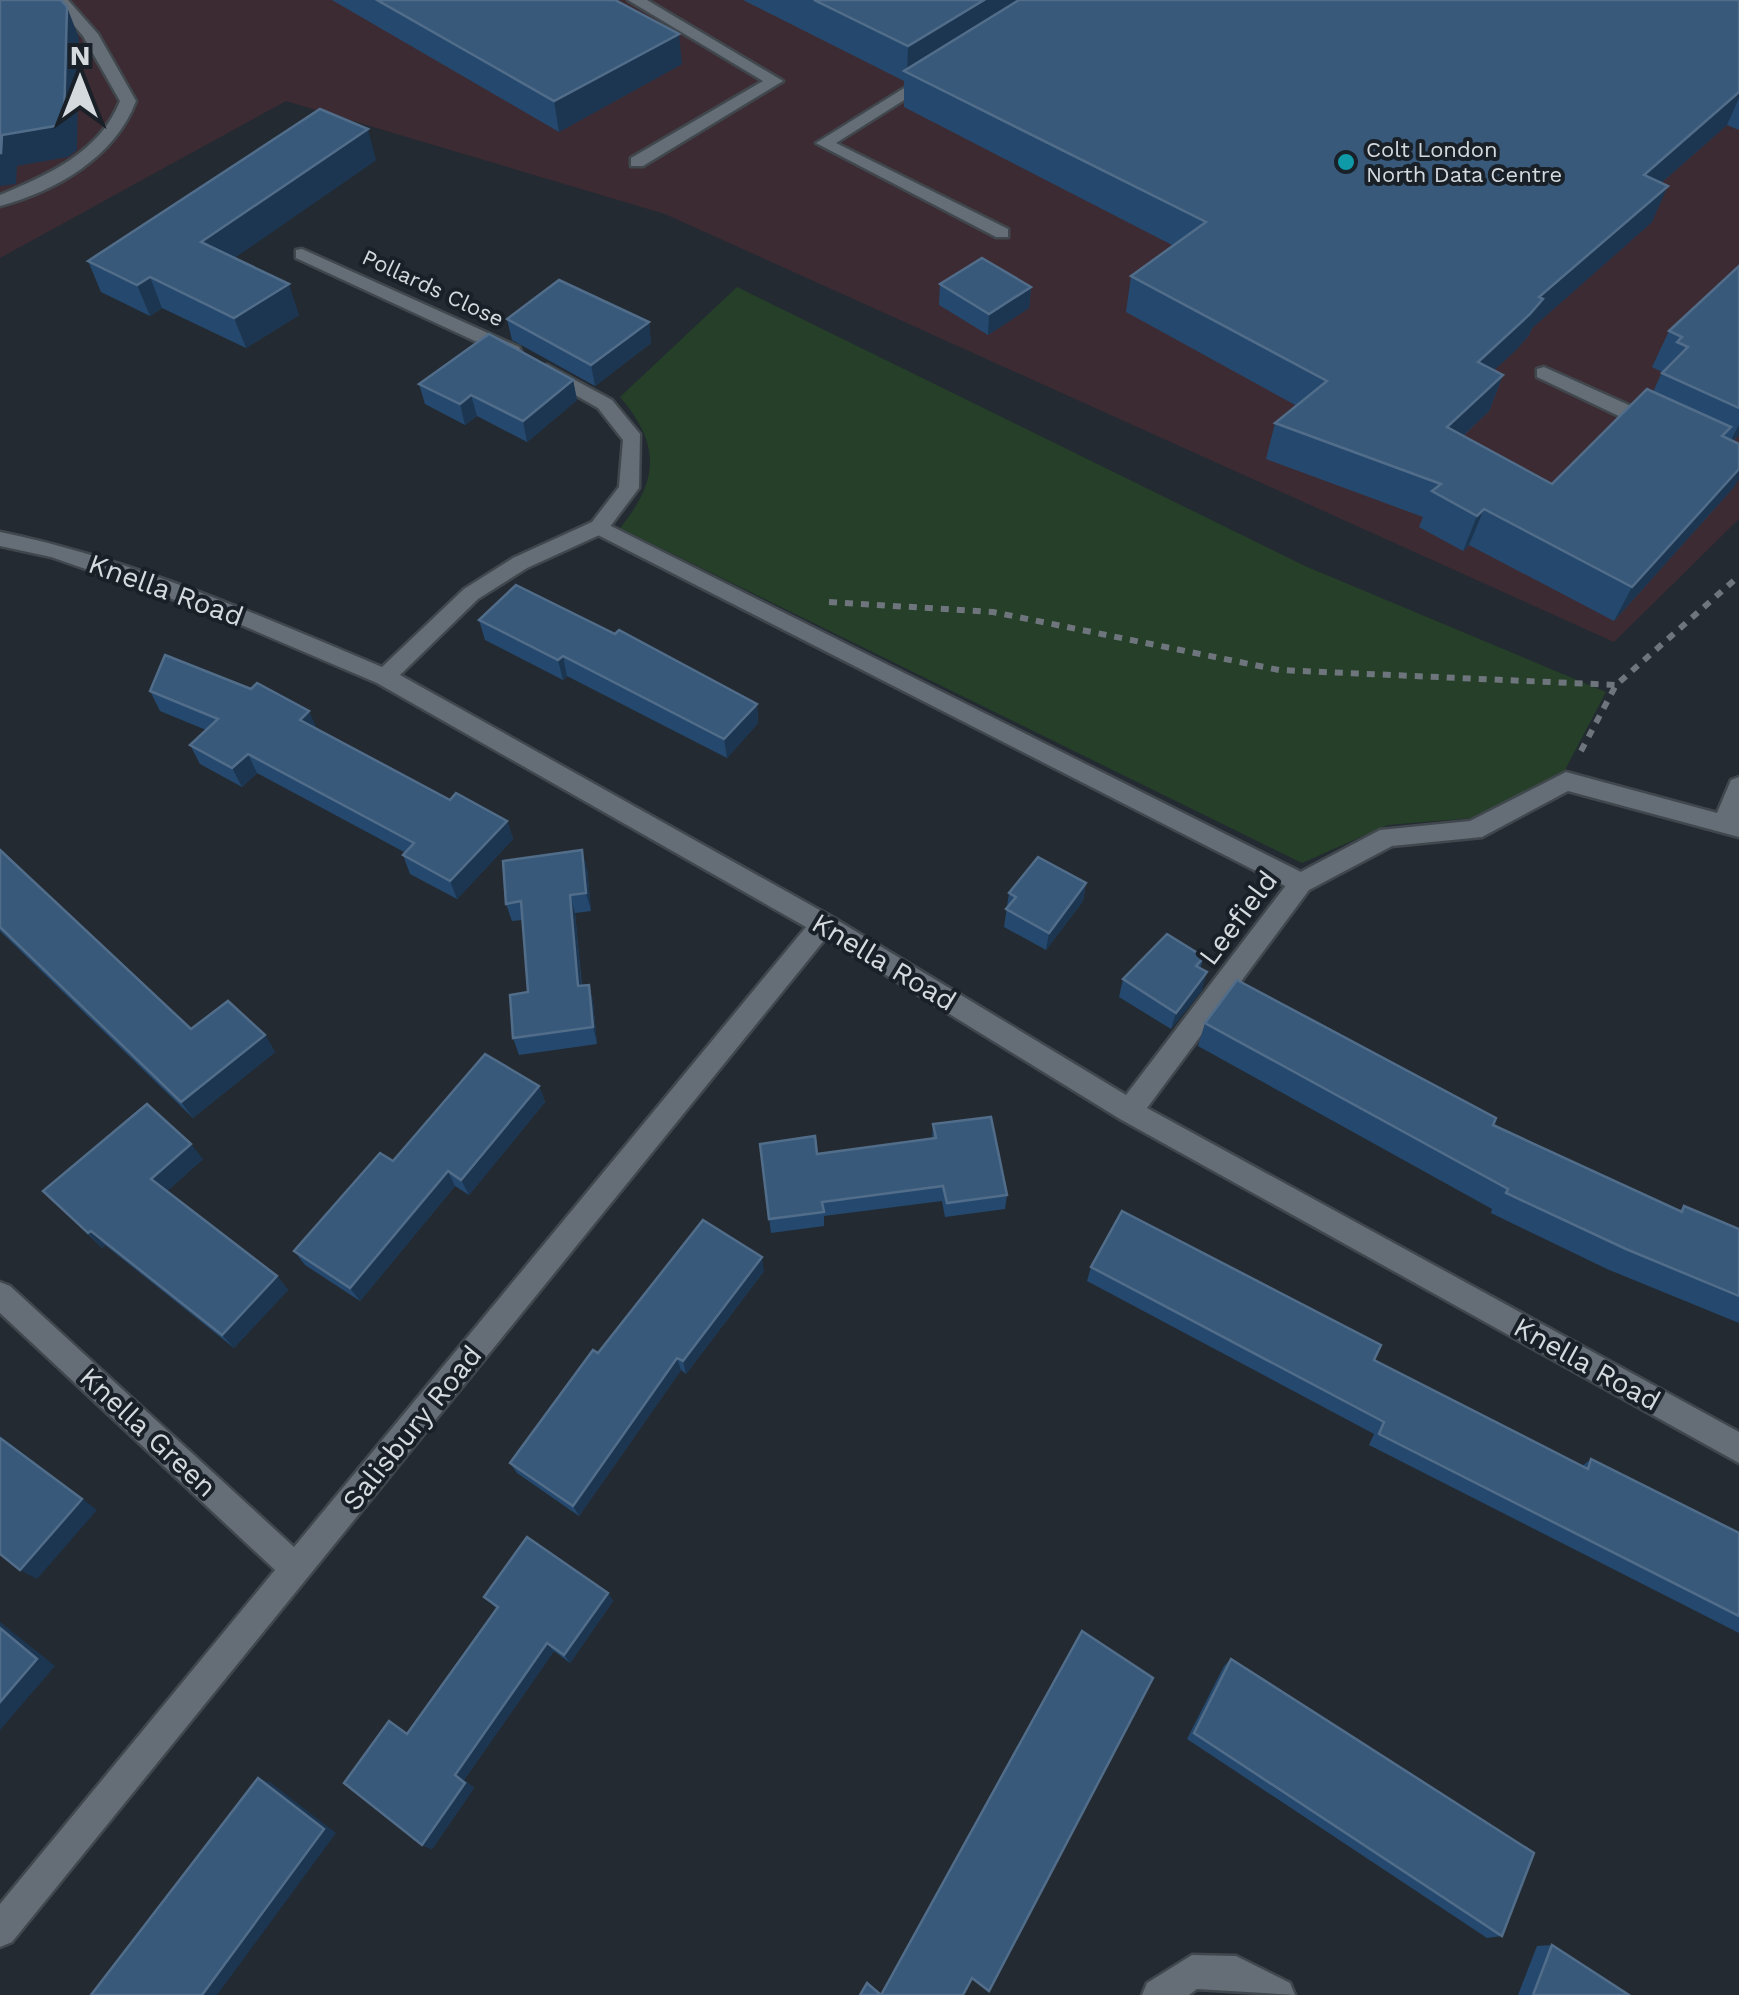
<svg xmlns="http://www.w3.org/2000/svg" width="1739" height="1995" viewBox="0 0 1739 1995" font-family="'Work Sans',sans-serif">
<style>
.industrial{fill:#3d2b33}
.green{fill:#253f29}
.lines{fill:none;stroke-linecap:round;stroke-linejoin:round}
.service-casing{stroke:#40474d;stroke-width:5}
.minor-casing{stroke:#40474d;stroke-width:5}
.path{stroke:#6f757c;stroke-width:6;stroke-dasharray:8 8;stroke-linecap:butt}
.service{fill:#656d76;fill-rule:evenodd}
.minor{fill:#656d76;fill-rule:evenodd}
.wall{fill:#25496e}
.shaded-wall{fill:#1c3651}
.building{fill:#38597a;stroke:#516d8a;stroke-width:2.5}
.culture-dot{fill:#0f9aa8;stroke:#1a2028;stroke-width:4}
.labels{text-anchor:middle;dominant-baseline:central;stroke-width:8;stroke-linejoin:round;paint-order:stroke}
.far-poi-label{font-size:22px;fill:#d5dadf;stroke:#1a2028;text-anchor:start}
.far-street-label{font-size:22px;fill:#d5dadf;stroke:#1a2028}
.street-label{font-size:28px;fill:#d5dadf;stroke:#1a2028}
</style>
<rect width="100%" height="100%" fill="#232a32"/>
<path class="industrial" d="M0 0H1739V519L1614 642 665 214 286 101 0 258Z"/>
<path class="green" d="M737 287 1305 566 1606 692 1565 770 1473 818 1388 825 1302 863 620 528C659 480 661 445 620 397Z"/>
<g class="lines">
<defs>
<g id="service">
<path d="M52 0H68L98 34 136 101C115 157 56 191 0 206V195C48 175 100 152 120 101L83 36Z"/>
<path d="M628 0H647L783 81 643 166H631V158L763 81Z"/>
<path d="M925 75 939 78 836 143 1008 229V237H996L816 143Z"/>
<path d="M1544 367 1660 419 1663 424 1653 430 1646 429 1537 377V369Z"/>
<path d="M599 520 1309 876 1313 883 1309 890H1293L592 532 589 527Z"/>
</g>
<g id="minor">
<path d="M302 249 519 347 521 351 512 357 505 355 296 258V250Z"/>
<path d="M547 365 612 400 640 434 639 488 606 532 527 568 478 599 400 675 832 917 1126 1095 1293 876 1380 830 1470 821 1566 772 1717 813 1731 780 1739 777V837L1568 791 1482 837 1392 846 1309 890 1147 1108 1739 1432V1463L1120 1119 826 938 12 1942 0 1947V1904L275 1570 0 1313V1282L10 1286 294 1547 806 927 377 683 218 615 51 557 0 546V532C132 559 258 615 382 667L464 589 513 558 592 522 619 487 623 440 598 408 540 375V367Z"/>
<path d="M1192 1955 1236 1956 1290 1983 1295 1995 1197 1989 1189 1995H1142L1147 1983Z"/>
</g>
</defs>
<use href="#service" class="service-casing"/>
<use href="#minor" class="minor-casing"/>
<g class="path">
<path d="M829 602 993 612 1279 670 1616 685"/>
<path d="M1581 751 1616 685 1739 576"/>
</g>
<use href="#service" class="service"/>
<use href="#minor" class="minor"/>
</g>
<g class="wall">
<path d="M332 0H615L682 64 559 132Z"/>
<path d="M743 0H1739V130L1727 125 1661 183 1652 222 1532 328 1529 335 1516 350 1494 370 1503 375 1489 411 1463 436 1552 484 1653 392 1662 372 1652 367 1669 331 1739 266V435L1733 441 1734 487 1614 621 1469 545 1463 551 1419 527 1423 517 1266 459 1275 423 1297 406 1126 312 1131 276 1174 246 904 107V81Z"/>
<path d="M376 160 234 258 299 315 246 348 162 308 150 316 101 292 88 261Z"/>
<path d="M940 284 1031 287 1029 308 988 335 939 305Z"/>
<path d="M507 319 649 322 651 343 595 386 512 340Z"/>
<path d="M573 380 577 400 527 442 477 416 465 425 425 404 419 384Z"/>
<path d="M479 620 757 704 758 723 727 758 567 676 563 680 485 640Z"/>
<path d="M150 691 317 730 450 800 507 821 513 839 457 899 410 874 403 855 406 853 257 773 242 787 200 764 190 745 206 730 160 711Z"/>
<path d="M0 850 191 1029 265 1035 275 1052 193 1118 0 931Z"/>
<path d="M587 868 591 911 575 913 582 986 589 985 593 1002 597 1044 519 1055 513 1038 528 992 522 920 512 921 506 904Z"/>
<path d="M1086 883 1083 901 1046 950 1004 927 1009 893Z"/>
<path d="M1204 957 1200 968 1202 990 1171 1029 1119 997 1123 979Z"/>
<path d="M1205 1023 1493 1125 1679 1211 1684 1206 1739 1229V1323L1607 1269 1491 1213 1492 1209 1198 1046Z"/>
<path d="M539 1086 545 1102 469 1195 455 1186 360 1301 305 1265 294 1251 393 1161Z"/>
<path d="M933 1124 1007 1195 1005 1209 945 1217 942 1201 824 1216V1226L771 1233 760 1144 817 1154 932 1139Z"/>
<path d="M203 1159 167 1191 277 1276 288 1290 234 1348 105 1245 102 1248 44 1191Z"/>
<path d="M1091 1267 1374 1360 1582 1466 1591 1459 1739 1533V1633L1369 1445 1374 1434 1087 1281Z"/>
<path d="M764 1271 686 1374 681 1370 579 1516 517 1473 510 1463 598 1353Z"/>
<path d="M608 1593 613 1601 570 1663 554 1651 464 1780 474 1788 432 1849 422 1845 407 1733 497 1609 484 1597Z"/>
<path d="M1231 1659 1502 1936 1487 1938 1187 1739 1224 1666Z"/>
<path d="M1552 1945 1629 1995H1518L1537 1946Z"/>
</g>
<g class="shaded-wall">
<path d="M984 0H1041L907 72 908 46Z"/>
<path d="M67 7 79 38 77 150 68 157 17 166 16 184 0 186V153L2 135Z"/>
<path d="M679 34 682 64 559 132 554 101Z"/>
<path d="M1739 92V98L1727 125 1628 212 1644 175Z"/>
<path d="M368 129 376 160 213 273 201 242Z"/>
<path d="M1668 186 1652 222 1532 328 1529 335 1516 350 1464 398 1478 362 1539 297Z"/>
<path d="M150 277 162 308 150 316 137 285Z"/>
<path d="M289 284 299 315 246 348 234 318Z"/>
<path d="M1031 287 1029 308 988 335 989 314Z"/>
<path d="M649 322 651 343 595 386 591 365Z"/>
<path d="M1503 375 1489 411 1434 463 1447 427Z"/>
<path d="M573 380 577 400 527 442 523 421Z"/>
<path d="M471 395 477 416 465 425 460 404Z"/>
<path d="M1739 425V435L1727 447Z"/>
<path d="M1739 469V479L1734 487 1614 621 1632 587Z"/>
<path d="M1484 509 1469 545 1463 551 1477 516Z"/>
<path d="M563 656 567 676 563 680 558 660Z"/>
<path d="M757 704 758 723 727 758 724 739Z"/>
<path d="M309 711 318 731 300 720Z"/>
<path d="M248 754 257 773 242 787 232 768Z"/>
<path d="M507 821 513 839 457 899 450 881Z"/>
<path d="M582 850 587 868 591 911 586 893Z"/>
<path d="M1086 883 1083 901 1046 950 1049 933Z"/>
<path d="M570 895 575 913 583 1003 578 986Z"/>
<path d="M1207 972 1202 990 1171 1029 1176 1013Z"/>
<path d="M589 985 593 1002 597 1044 593 1027Z"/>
<path d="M265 1035 275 1052 193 1118 181 1102Z"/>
<path d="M539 1086 545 1102 469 1195 461 1180Z"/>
<path d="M191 1144 203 1159 164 1194 151 1179Z"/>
<path d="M448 1171 455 1186 360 1301 350 1288Z"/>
<path d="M91 1231 105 1245 102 1248 88 1233Z"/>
<path d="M762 1257 764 1271 686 1374 683 1361Z"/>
<path d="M277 1276 288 1290 234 1348 222 1335Z"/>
<path d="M677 1358 681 1370 579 1516 573 1506Z"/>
<path d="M0 1436 97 1510 37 1579 20 1570Z"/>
<path d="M608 1593 613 1601 570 1663 564 1655Z"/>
<path d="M0 1622 55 1666 0 1730Z"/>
<path d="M547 1643 554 1651 464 1780 474 1788 432 1849 422 1845 455 1775Z"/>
<path d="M258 1778 271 1783 336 1833 217 1995H202Z"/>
</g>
<g class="building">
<path d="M0 0H61L67 7 64 119 55 126 2 135 1 153H0Z"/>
<path d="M377 0H615L679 34 554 101Z"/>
<path d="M814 0H984L908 46Z"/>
<path d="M1019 0H1739V92L1644 175 1668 186 1539 297 1543 299 1530 314 1478 362 1503 375 1447 427 1552 484 1647 389 1731 427 1722 436 1739 444V469L1632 587 1484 509 1477 516 1432 491 1441 484 1275 423 1327 381 1131 276 1206 222 904 71Z"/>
<path d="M320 109 368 129 201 242 289 284 234 318 150 277 137 285 88 261Z"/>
<path d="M982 258 1031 287 989 314 940 284Z"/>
<path d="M1739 266V408L1662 373 1688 347 1677 342 1682 337 1669 331Z"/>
<path d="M559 280 649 322 591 365 507 319Z"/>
<path d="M489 334 573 380 523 421 471 395 460 404 419 384Z"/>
<path d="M516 585 615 634 619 630 757 704 724 739 563 656 558 660 479 620Z"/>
<path d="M165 655 251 689 257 683 309 711 300 720 450 800 456 793 507 821 450 881 403 855 414 843 248 754 232 768 190 745 218 719 150 691Z"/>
<path d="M0 850 191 1029 228 1001 265 1035 181 1102 0 927Z"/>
<path d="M582 850 586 893 570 895 578 986 589 985 593 1027 513 1038 510 995 528 992 521 901 506 904 503 861Z"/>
<path d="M1038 857 1086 883 1049 933 1006 909 1016 897 1009 893Z"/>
<path d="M1167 934 1204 957 1196 966 1207 972 1176 1013 1123 979Z"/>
<path d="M1237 980 1496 1118 1493 1125 1682 1212 1684 1206 1739 1229V1296L1626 1249 1506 1193 1508 1189 1205 1023Z"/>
<path d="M485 1054 539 1086 461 1180 448 1171 350 1288 294 1251 380 1153 393 1161Z"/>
<path d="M147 1104 191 1144 151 1179 277 1276 222 1335 91 1231 88 1233 43 1191Z"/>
<path d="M991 1117 1007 1195 947 1203 943 1186 822 1202 824 1212 769 1219 760 1144 815 1136 817 1154 936 1138 933 1124Z"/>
<path d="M1122 1211 1381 1345 1374 1360 1588 1469 1591 1459 1739 1533V1616L1379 1434 1384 1422 1091 1267Z"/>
<path d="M703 1220 762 1257 683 1361 677 1358 573 1506 510 1463 593 1350 598 1353Z"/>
<path d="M0 1438 82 1499 20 1570 0 1554Z"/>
<path d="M527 1537 608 1593 564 1655 547 1643 455 1775 465 1783 422 1845 344 1783 389 1721 407 1734 498 1607 484 1597Z"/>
<path d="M0 1628 37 1659 0 1702Z"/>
<path d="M1082 1631 1153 1678 989 1991 972 1978 963 1995H860L867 1983 881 1995Z"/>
<path d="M1231 1659 1534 1853 1502 1936 1194 1733Z"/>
<path d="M258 1778 324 1829 202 1995H91Z"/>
<path d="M1552 1945 1629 1995H1533Z"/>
</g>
<circle class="culture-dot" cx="1346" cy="162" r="10"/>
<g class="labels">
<g class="far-poi-label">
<text x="1366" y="149">Colt London<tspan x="1366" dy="25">North Data Centre</tspan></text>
</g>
<g class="far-street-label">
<text transform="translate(433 288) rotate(25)">Pollards Close</text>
</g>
<g class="street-label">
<text transform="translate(166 590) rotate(20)">Knella Road</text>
<text transform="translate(1238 918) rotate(-53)">Leefield</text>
<text transform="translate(884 962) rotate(31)">Knella Road</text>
<text transform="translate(1587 1364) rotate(29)">Knella Road</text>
<text transform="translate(412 1428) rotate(-51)">Salisbury Road</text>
<text transform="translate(148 1432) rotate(43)">Knella Green</text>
</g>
</g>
<g transform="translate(80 80)" stroke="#1a2028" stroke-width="8" paint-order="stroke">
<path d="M0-8L18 38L0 25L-18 38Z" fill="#d5dadf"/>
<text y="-15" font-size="28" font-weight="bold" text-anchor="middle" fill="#d5dadf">N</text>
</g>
</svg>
